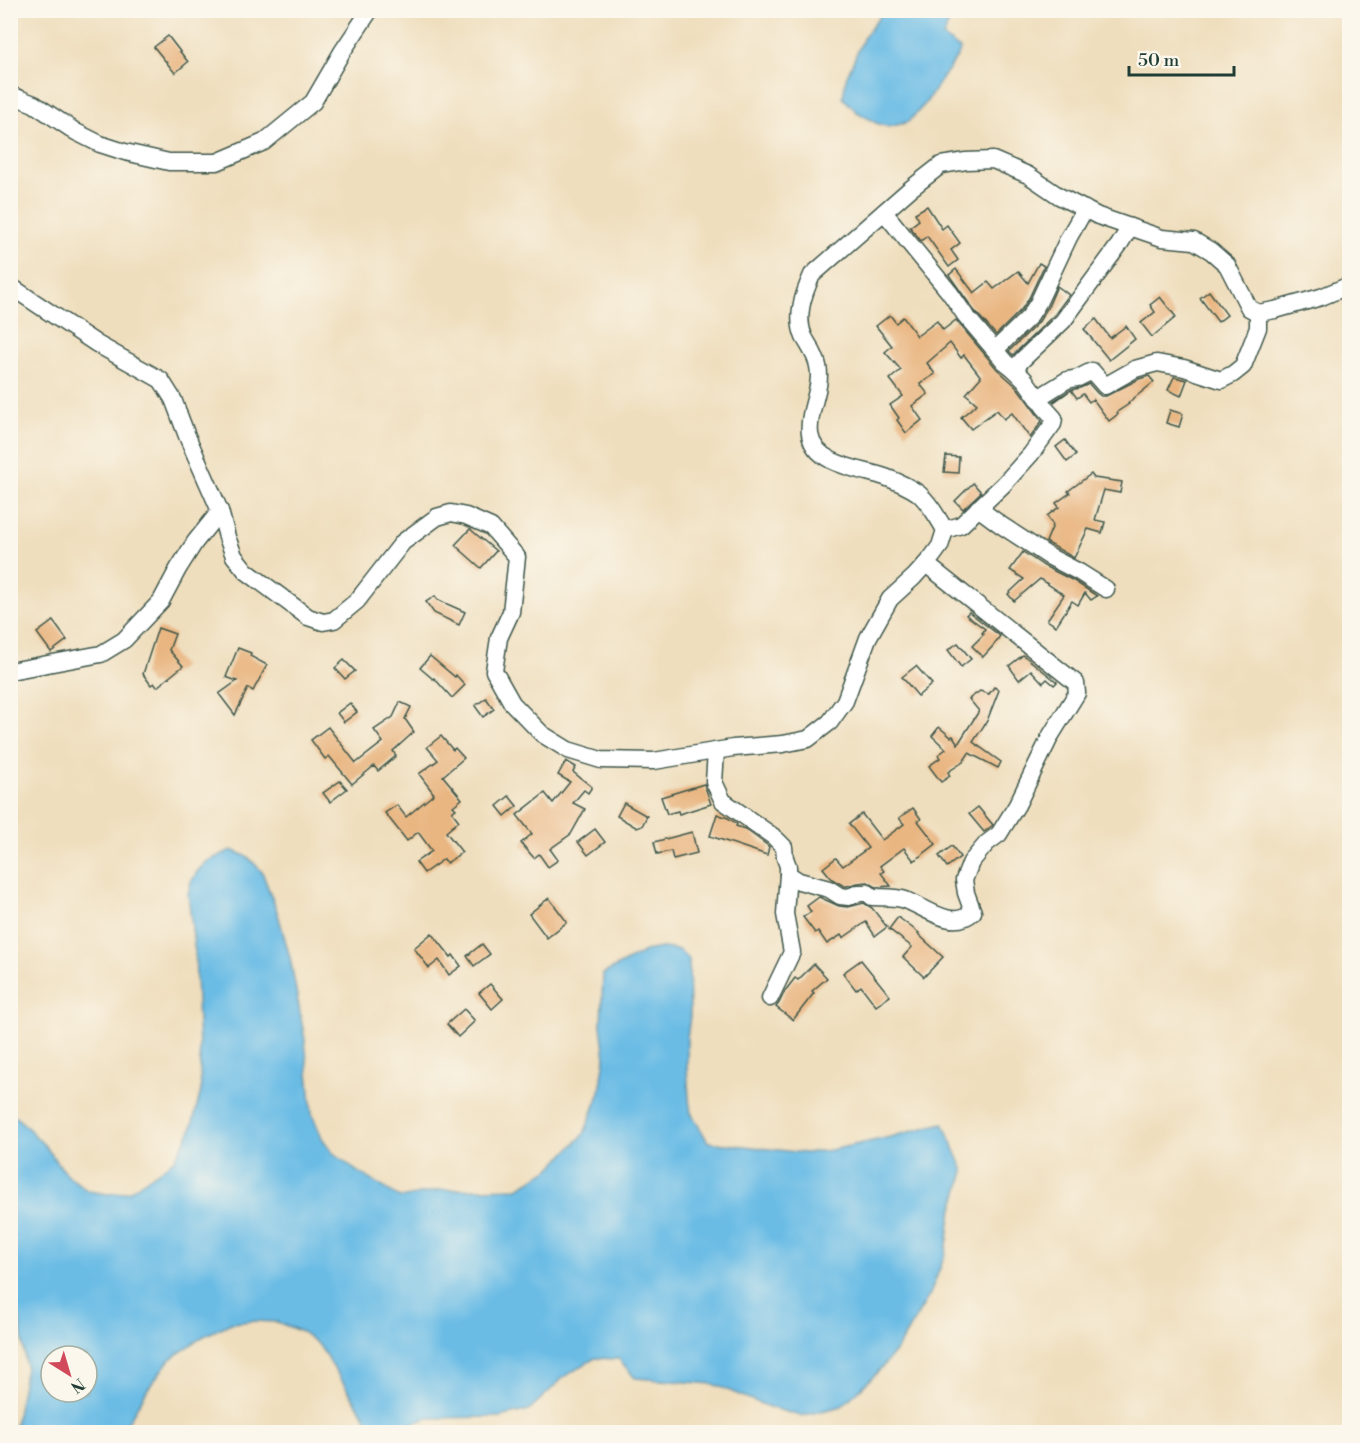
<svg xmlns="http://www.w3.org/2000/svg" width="1360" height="1443" viewBox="0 0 1360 1443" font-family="'Libre Bodoni',serif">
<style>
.water{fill:#6abce5;stroke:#447c8c;stroke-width:1.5;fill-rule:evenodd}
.building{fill:#e9b580}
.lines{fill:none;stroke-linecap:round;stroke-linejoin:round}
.minor-casing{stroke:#3e5549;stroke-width:19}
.minor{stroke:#fff;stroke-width:16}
</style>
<rect width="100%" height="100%" fill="#fbf7ec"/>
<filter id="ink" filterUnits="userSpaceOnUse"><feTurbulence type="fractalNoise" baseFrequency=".0167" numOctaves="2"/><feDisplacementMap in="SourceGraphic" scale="12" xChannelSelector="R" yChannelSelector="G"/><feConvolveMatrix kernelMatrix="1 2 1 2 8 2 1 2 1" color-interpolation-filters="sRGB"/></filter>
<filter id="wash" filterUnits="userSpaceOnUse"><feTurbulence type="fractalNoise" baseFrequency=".008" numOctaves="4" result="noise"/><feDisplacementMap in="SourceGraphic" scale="24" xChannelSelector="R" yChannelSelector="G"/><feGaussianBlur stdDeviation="1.35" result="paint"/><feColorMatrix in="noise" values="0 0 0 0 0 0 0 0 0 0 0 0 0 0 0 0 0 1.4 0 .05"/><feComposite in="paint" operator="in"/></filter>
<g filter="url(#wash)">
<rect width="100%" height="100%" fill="#efdebd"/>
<g class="water">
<path d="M884 11H940L950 19 943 37 960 49 959 54 925 104 908 122 889 127 876 123 857 112 843 98 846 78 864 37Z"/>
<path d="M231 850 248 857 262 872 278 914 290 958 305 1040 312 1114 322 1138 332 1152 355 1170 401 1198 440 1190 518 1188 550 1169 584 1134 600 1092 605 1058 601 1025 603 974 645 951 662 948 679 950 689 959 690 1016 687 1038V1067L689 1099 691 1113 708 1142 805 1153 831 1150 886 1138 943 1123 964 1171 951 1216 946 1252 930 1294 897 1349 877 1373 842 1406 801 1416 769 1407 713 1384 635 1378 619 1359 595 1358 565 1376 529 1410 500 1417 427 1418 388 1432H375L319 1345 302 1332 277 1322 252 1321 231 1323 204 1336 169 1360 147 1390 122 1432H11L15 1426 26 1367 18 1306 11 1290V1113L24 1124 46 1147 66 1174 88 1191 108 1194 128 1192 174 1160 191 1130 201 1091 195 953 188 894 191 882 197 872 206 862ZM51 1356H87V1392H51Z"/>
</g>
<g id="blocks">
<g class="building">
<path d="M168 36 188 62 175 73 154 47Z"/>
<path d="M927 206 942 229 947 225 960 243 951 250 958 260 949 267 927 236 921 241 910 227 919 220 915 213Z"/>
<path d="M1039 263 1044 266 1029 298 1021 310 996 335 973 309 949 275 956 269 974 293 988 282 994 289 1018 271 1028 283Z"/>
<path d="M1057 286 1069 295 1055 314 1013 355 1009 351 1038 323 1048 307Z"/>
<path d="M1209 291 1227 315 1218 322 1200 298Z"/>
<path d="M1160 297 1176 317 1152 337 1141 323 1155 312 1150 305Z"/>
<path d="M890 315 896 323 903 317 917 336 937 321 943 330 956 320 997 369 1017 387 1042 421 1030 438 1012 413 1004 419 997 410 971 429 961 417 977 404 966 394 981 377 964 355 961 358 950 343 927 363 935 374 920 384 928 394 912 406 922 420 906 433 897 420 899 418 890 405 903 396 890 379 901 370 885 352 892 346 876 326Z"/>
<path d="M1096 319 1110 338 1126 326 1135 339 1109 360 1084 329Z"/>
<path d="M1149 376 1154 382 1128 403 1129 404 1117 412 1118 414 1109 421 1093 399 1089 402 1083 394 1077 398 1071 390 1054 402 1053 401 1071 390 1080 388 1089 384 1097 393 1101 396H1106L1139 379Z"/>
<path d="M1174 377 1187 380 1181 396 1168 390Z"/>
<path d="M1170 410 1183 414 1179 427 1166 423Z"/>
<path d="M1065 440 1076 455 1067 462 1056 447Z"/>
<path d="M946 456 959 457 958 473 944 472Z"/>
<path d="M1091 474 1094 478 1122 482 1120 493 1104 490 1095 520 1105 522 1102 533 1088 529 1074 558 1046 542 1053 525 1047 516 1059 507 1056 503 1070 493 1068 491Z"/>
<path d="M973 483 981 492 963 509 955 501Z"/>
<path d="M470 529 496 551 481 568 455 545Z"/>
<path d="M1023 552 1044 566 1074 581 1097 596 1091 600 1085 593 1078 605 1072 601 1056 626 1047 620 1064 595 1040 579 1014 601 1008 594 1024 579 1010 570Z"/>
<path d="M435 596 438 600 465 612 459 625 434 613 426 602Z"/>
<path d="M969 612 1000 636 993 646 983 657 972 646 984 634 982 633 985 629 966 615Z"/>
<path d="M53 621 67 640 51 652 37 633Z"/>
<path d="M158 628 175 634 169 650 183 666 157 687 154 683 151 685 143 674Z"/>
<path d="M958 643 971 659 961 667 948 650Z"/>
<path d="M238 648 251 653 250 656 267 665 253 691 248 688 235 715 219 694 237 681 226 677Z"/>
<path d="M1023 655 1057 682 1054 685 1047 679 1043 683 1031 670 1019 680 1009 666Z"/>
<path d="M430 656 455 677 456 675 465 685 452 698 434 678 433 679 420 668Z"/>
<path d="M344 660 355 671 345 679 335 668Z"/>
<path d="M916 666 932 684 918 696 902 677Z"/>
<path d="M994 687 999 690 987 721 973 742 1001 762 998 768 969 753 963 762 948 772 950 776 941 782 929 766 940 758 938 755 946 749 932 736 939 727 951 737 953 736 958 744 979 711 969 699 980 691 989 694Z"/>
<path d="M486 698 494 709 483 717 475 706Z"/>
<path d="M400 702 411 707 405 719 414 732 393 751 396 756 378 771 374 766 352 784 329 756 325 759 311 740 328 727 356 763 383 742 374 730 393 717Z"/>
<path d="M350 703 357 712 344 722 337 713Z"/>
<path d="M441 736 453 750 455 748 464 758 443 776 462 799 453 806 456 809 452 812 459 821 446 832 462 852 447 863 444 859 424 873 416 862 432 851 418 832 407 841 385 813 397 805 406 817 434 794 419 774 438 760 427 747Z"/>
<path d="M566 761 576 767 573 772 592 787 588 793 584 790 573 803 585 809 571 834 550 849 558 860 548 867 539 854 534 858 521 843 532 834 517 815 545 793 553 803 570 782 558 775Z"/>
<path d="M340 781 347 789 330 802 323 793Z"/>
<path d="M704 784 711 804 679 814 678 811 667 814 661 797Z"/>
<path d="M509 796 517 806 505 816 497 806Z"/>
<path d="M624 803 647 816 642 826 637 828 617 816Z"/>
<path d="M978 807 993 825 984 832 969 814Z"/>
<path d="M913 808 921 819 918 821 936 844 914 861 904 848 880 866 884 871 881 873 891 886 876 887 868 882 858 883 847 886H844L832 879 823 868 836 858 843 866 868 848 849 824 862 814 882 840 904 824 899 818Z"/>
<path d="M717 814 728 818 737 824 736 826 745 829 767 845 769 847 767 855 710 836Z"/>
<path d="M595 829 605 842 588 855 578 842Z"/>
<path d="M692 832 697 853 673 859 671 851 657 854 654 842Z"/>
<path d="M952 846 960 857 947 867 939 856Z"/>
<path d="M819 897 839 906 848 907 864 903 872 908 887 927 875 936 866 922 843 938 841 935 827 944 818 931 815 933 803 917 811 912 807 906Z"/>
<path d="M549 898 567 922 547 938 529 914Z"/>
<path d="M898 917 919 933 918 934 943 957 924 977 903 957 912 947 889 929Z"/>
<path d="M432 933 451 957 453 955 461 966 449 975 439 960 429 968 414 948Z"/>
<path d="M482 944 490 954 474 966 467 956Z"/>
<path d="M861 960 890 996 876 1006 861 986 856 990 843 973Z"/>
<path d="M814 964 827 978 812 991 814 993 793 1020 776 1007 779 1003 785 991 795 978 798 980Z"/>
<path d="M490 984 503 999 492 1009 479 993Z"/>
<path d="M464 1009 475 1021 458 1037 447 1024Z"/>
</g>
</g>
</g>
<g filter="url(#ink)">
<use href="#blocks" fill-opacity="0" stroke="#3e5549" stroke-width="1.5"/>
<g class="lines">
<defs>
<g id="minor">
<path d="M10 105 16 97 34 104 76 132 100 144 125 152 169 162H217L264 142 313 102 342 52 370 10"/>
<path d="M884 212 950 293 965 315 1005 362 1014 369 1025 380 1045 408 1054 418 1053 424 1031 454 1004 484 961 525 945 530"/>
<path d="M10 286 97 344 161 380 173 399 187 436 220 511 227 537 234 556 246 571 308 617 323 622 334 620 357 601 403 542 437 517 451 513 466 516 491 527 517 557 511 612 499 638 494 671 512 703 542 734 568 750 601 760 654 761 733 748 783 744 808 739 830 722 845 701 868 638 890 599 914 577 932 557 940 546 945 530C938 518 929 502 918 493 908 486 896 481 885 477 861 469 814 465 810 434 807 411 823 389 818 366 816 355 809 346 804 337 795 316 804 293 812 275L909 190 941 165 966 161 993 160 1028 175 1059 196 1098 216 1162 238 1194 241 1211 251 1227 265 1249 308 1258 313 1275 310 1321 297 1350 285"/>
<path d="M995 350 1029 317 1038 303 1069 237 1085 209"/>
<path d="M1014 369 1023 359 1063 321 1119 245 1130 227"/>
<path d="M1038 398 1067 380 1078 378 1092 371 1105 386 1135 369 1157 363 1184 368 1221 380 1233 374 1243 366 1258 328V313"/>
<path d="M978 508 1001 525 1050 557 1079 572 1106 589"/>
<path d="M10 671 101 654 124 640 161 601 178 569 195 542 220 511"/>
<path d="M716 751 714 782 723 801 774 837 784 847 785 858 788 866V874L799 881 829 889 840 896 849 897 858 893H868L872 897C882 897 893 897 902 899 924 905 951 932 973 912L966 893 964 880 971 862 987 843 999 834 1017 805 1051 735 1077 693 1076 683 926 564"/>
<path d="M770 998 792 952 785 914 788 874"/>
</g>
</defs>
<use href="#minor" class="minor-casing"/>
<use href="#minor" class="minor"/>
</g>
</g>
<rect width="1360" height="1443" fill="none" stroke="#fbf7ec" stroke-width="36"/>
<g transform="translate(69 1374) rotate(143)"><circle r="28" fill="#fbf7ec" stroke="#a3ada2" stroke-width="1.5"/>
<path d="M0-4.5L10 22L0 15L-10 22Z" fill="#d1495b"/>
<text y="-9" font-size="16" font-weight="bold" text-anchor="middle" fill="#1f3d34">N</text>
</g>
<path d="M1129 66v9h105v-9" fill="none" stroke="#1f3d34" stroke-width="3"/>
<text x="1138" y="66" font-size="18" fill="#1f3d34" stroke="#fbf7ec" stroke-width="4.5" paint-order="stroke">50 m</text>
</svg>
